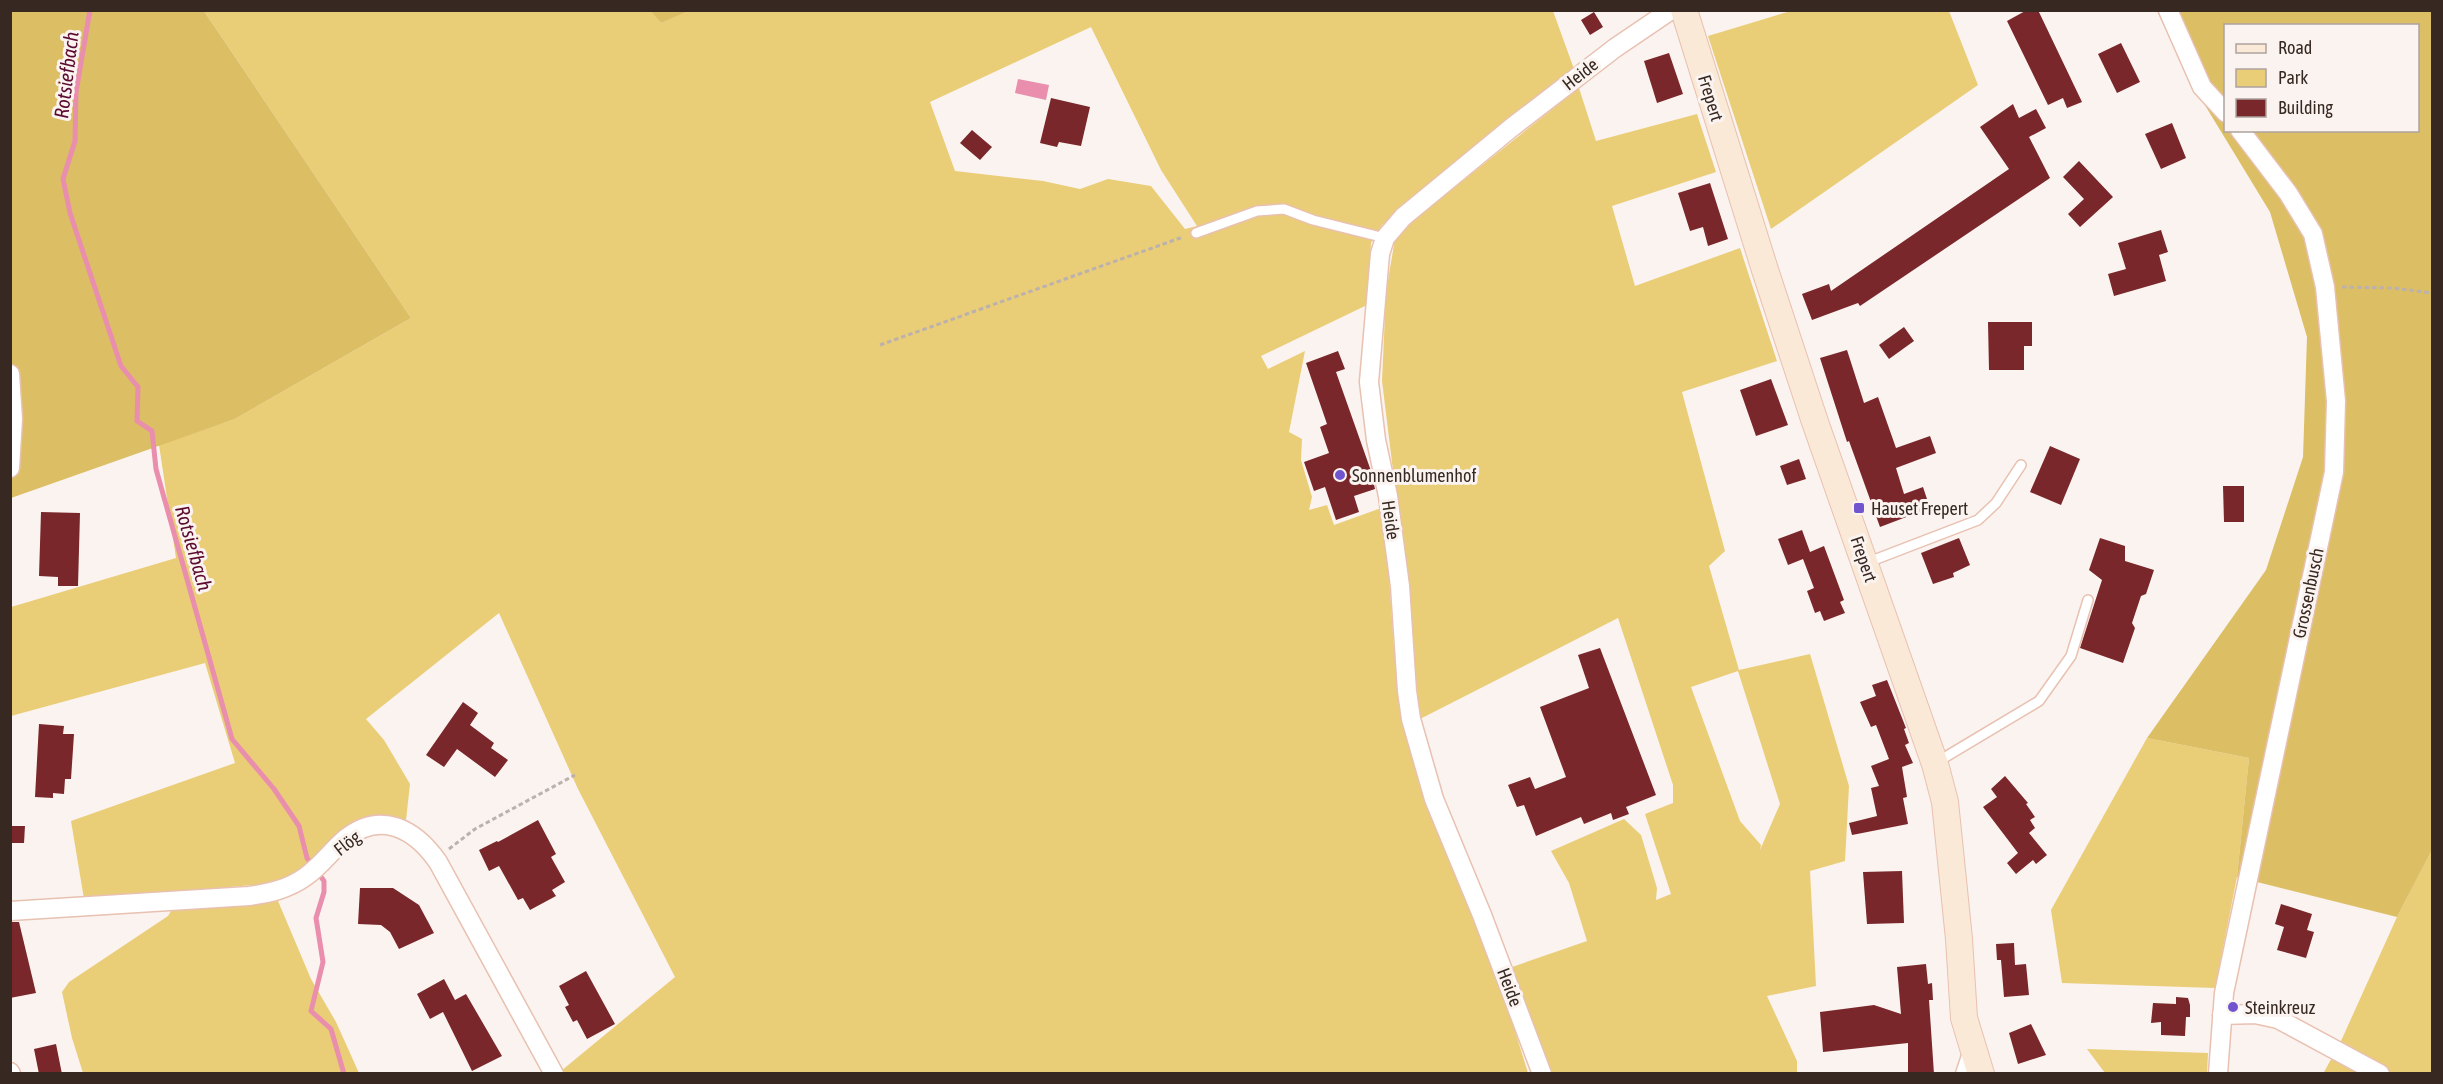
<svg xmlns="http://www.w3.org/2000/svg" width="2443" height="1084" viewBox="0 0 2443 1084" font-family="'Asap Condensed',sans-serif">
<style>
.green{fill:#eacd77;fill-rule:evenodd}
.forest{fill:#dcbe64;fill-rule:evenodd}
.water{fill:#e98ead}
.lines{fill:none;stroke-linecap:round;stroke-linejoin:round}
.stream{stroke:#e98ead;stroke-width:5}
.building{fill:#79272a}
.lane-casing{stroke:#e8c1b1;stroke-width:12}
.street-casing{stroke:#e8c1b1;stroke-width:21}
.secondary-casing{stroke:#e8c1b1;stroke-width:28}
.path{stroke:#bbb1ad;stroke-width:3;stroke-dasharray:4.5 3;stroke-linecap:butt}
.lane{stroke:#fff;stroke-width:9}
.street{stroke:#fff;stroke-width:18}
.secondary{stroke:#fae9d6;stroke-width:26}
.poi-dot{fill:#7055cf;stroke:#fbf3f0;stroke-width:2}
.labels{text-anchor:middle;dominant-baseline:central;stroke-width:6;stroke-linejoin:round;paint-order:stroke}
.street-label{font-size:18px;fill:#372922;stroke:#fbf3f0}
.poi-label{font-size:18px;fill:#372922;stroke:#fbf3f0;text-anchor:start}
.water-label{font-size:20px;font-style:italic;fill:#5c0b31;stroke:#fbf3f0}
</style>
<rect width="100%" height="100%" fill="#fbf3f0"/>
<g class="green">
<path d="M651 10 661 23 688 10 1553 11 1574 69 1382 225 1371 243 1367 305 1261 356 1268 369 1305 351 1289 432 1302 439 1301 460 1312 497 1309 510 1327 505 1334 525 1384 507 1394 648 1401 708 1447 852 1501 986 1528 1073H562L561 1071 675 977 578 789 499 613 366 719 384 740 410 784 406 820C392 818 374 814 360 819 338 825 328 849 312 863 300 873 280 880 265 884L84 899 71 821 235 763 205 663 11 716V607L176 558 159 445 235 419 411 318 204 11ZM1091 27 1161 170 1197 226 1185 229 1151 186 1108 179 1080 189 1043 181 955 171 930 102Z"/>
<path d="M1794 10 1949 11 1978 85 1771 229 1708 36Z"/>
<path d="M1579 88 1596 141 1697 114 1716 172 1612 206 1635 286 1740 248 1777 361 1682 392 1725 551 1709 566 1739 670 1810 654 1849 786 1845 861 1810 871 1816 986 1767 996 1797 1061V1073H1549L1535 1029 1512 967 1587 941 1569 883 1551 851 1624 819 1641 835 1657 888 1656 900 1671 894 1645 814 1673 803V785L1618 618 1420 719 1407 584 1382 381 1386 292 1395 239 1411 222ZM1738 671 1780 804 1760 850 1761 845 1740 821 1691 687Z"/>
<path d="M2147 738 2249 758 2237 877 2215 988 2062 983 2051 910Z"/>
<path d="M2432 850V1073L2323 1074 2341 1041 2397 917Z"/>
<path d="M278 901 311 979 336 1022 359 1073H83L72 1038 62 992 69 982 168 916 171 911Z"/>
<path d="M2087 1049 2208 1053 2207 1073H2105Z"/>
</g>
<g class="forest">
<path d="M11 11H204L411 318 235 419 11 498Z"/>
<path d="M651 11H688L661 23Z"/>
<path d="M2157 11H2432V850L2397 917 2237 877 2249 758 2147 738 2266 570 2303 457 2307 337 2270 212 2189 79ZM2226 26H2418V130H2226Z"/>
</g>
<path class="water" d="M1018 79 1049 85 1046 100 1015 93Z"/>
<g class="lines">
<path class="stream" d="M90 10 76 92 75 141 63 179 70 213 121 366 138 387 137 421 152 431 156 469 232 739 274 789 299 826 307 858 324 881V892L316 918 323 962 311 1011 331 1029 344 1074"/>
</g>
<g class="building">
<path d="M2027 10H2038L2082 102 2067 108 2063 98 2048 105 2007 21Z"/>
<path d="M1594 12 1603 27 1590 35 1581 20Z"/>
<path d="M2121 43 2140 82 2117 93 2098 54Z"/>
<path d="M1669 53 1683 94 1657 103 1644 61Z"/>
<path d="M1051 98 1090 107 1081 146 1059 142 1057 147 1040 143Z"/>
<path d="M2013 104 2019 118 2036 109 2046 128 2029 137 2050 178 1860 306 1858 303 1812 320 1802 294 1829 284 1831 291 2009 169 1980 127Z"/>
<path d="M2172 123 2186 158 2161 169 2145 134Z"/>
<path d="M972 130 992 147 980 160 960 143Z"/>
<path d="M2079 161 2113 197 2080 227 2068 214 2084 199 2063 177Z"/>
<path d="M1710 183 1728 239 1708 246 1703 227 1690 231 1678 193Z"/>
<path d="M2161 230 2168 252 2159 255 2166 281 2114 296 2108 274 2126 269 2118 243Z"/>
<path d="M1988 322H2032V346H2024V370H1989Z"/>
<path d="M1904 327 1914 341 1889 359 1879 345Z"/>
<path d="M1847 350 1864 403 1878 397 1896 448 1930 436 1936 453 1896 468 1904 494 1923 487 1930 508 1880 527 1849 441 1847 442 1820 358Z"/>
<path d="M1338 351 1345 369 1336 372 1371 471 1375 489 1354 496 1359 512 1336 520 1325 487 1314 491 1304 462 1329 453 1320 427 1327 424 1306 363Z"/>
<path d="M1771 379 1788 425 1756 436 1740 390Z"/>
<path d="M2050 446 2080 459 2061 505 2030 492Z"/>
<path d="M1799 459 1806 479 1787 485 1780 466Z"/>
<path d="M2223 486H2244V522H2224Z"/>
<path d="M41 512 80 513 78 586H58V577L39 576Z"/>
<path d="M1802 530 1810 552 1824 546 1844 600 1840 602 1845 613 1824 621 1820 611 1815 613 1807 591 1814 588 1803 559 1788 565 1778 539Z"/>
<path d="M1959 538 1970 565 1953 573 1954 577 1933 584 1921 553Z"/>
<path d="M2100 538 2125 546V561L2154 570 2146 594 2141 596 2132 623 2135 628 2123 663 2080 648 2102 580 2089 570Z"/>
<path d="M1600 648 1656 795 1626 807 1629 814 1613 820 1611 813 1584 824 1581 817 1536 836 1524 805 1517 807 1508 785 1530 777 1535 789 1566 777 1540 707 1589 688 1578 655Z"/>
<path d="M1887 680 1906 728 1904 729 1909 743 1905 745 1913 763 1902 767 1907 797 1903 798 1908 824 1852 835 1849 823 1877 816 1871 788 1879 786 1871 766 1889 759 1876 725 1871 727 1860 702 1876 696 1872 685Z"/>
<path d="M463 702 478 713 470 725 494 743 491 748 508 760 495 777 457 749 444 767 426 755Z"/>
<path d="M39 724 64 726 63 734H74L71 779H65L64 794 53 793V798L35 797Z"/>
<path d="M2005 776 2028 803 2026 804 2035 817 2030 820 2035 828 2029 833 2047 855 2036 864 2033 860 2016 874 2007 863 2018 853 1983 807 1997 797 1991 789Z"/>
<path d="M538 820 556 854 551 857 565 882 552 890 556 896 530 910 523 898 518 900 499 866 489 871 479 850 497 841 498 842Z"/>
<path d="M10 826H25L24 843H10Z"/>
<path d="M1902 871 1904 923 1867 924 1863 872Z"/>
<path d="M360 888H393L419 905 434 933 399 949 390 932 381 925 358 924Z"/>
<path d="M2281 904 2312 914 2307 930 2314 932 2306 958 2277 950 2284 927 2275 924Z"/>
<path d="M10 922H19L36 993 10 998Z"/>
<path d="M2014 943 2015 965 2026 964 2029 995 2004 997 2001 960H1997L1996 944Z"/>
<path d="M1926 964 1928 984 1932 983 1933 1000H1929L1934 1074H1908V1043L1823 1052 1820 1012 1874 1005 1901 1014 1897 967Z"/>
<path d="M586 971 615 1024 587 1039 577 1020 573 1022 565 1007 569 1005 559 986Z"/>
<path d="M444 979 455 1000 466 994 502 1056 472 1071 443 1012 430 1019 417 994Z"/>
<path d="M2176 997 2188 998 2190 1005V1017H2186L2185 1036 2161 1035V1022L2151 1023 2153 1003 2176 1004Z"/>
<path d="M2031 1024 2046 1055 2018 1064 2009 1033Z"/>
<path d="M56 1044 62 1074H39L34 1049Z"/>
</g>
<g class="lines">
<defs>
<g id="lane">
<path d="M1196 233 1257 211 1284 209 1313 220 1385 238"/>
<path d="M1866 563 1978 520 1996 503 2021 465"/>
<path d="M1937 762 2039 701 2071 656 2088 600"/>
</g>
<g id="street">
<path d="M2168 10 2202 87 2226 113"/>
<path d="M10 374 13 419 10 468"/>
<path d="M10 911 249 896C270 893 288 889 305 877 321 866 331 851 345 839 381 810 415 829 438 862L554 1074"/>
<path d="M2222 1015 2255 1014 2278 1019 2380 1074"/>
<path d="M10 1072 11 1074"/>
<path d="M1542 1074 1482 915 1434 799 1411 719 1407 691 1400 586 1388 496 1376 440 1369 382 1380 254 1385 238 1403 217 1511 128 1615 48 1671 10"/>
<path d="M1965 1074 1973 1050"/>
<path d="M2218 1074 2224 993 2334 472 2336 401 2325 287 2313 234 2288 193 2240 130"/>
</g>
<path id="secondary" d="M1684 10 1765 270 1815 422 1935 764 1945 802 1959 939 1964 1018 1981 1074"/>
</defs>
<use href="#lane" class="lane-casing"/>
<use href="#street" class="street-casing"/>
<use href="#secondary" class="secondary-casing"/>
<g class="path">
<path d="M2342 287 2393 288 2432 293"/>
<path d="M880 345 1183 237"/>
<path d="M449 849 475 829 575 775"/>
</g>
<use href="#lane" class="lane"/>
<use href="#street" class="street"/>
<use href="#secondary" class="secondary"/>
</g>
<g class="poi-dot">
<circle cx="1340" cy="475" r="6"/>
<rect x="1853" y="502" width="12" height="12" rx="3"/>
<circle cx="2233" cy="1007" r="6"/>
</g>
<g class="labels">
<g class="street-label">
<text transform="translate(1580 74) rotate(-38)">Heide</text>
<text transform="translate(1711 98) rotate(73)">Frepert</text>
<text transform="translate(1391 520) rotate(82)">Heide</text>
<text transform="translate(1864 559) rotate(71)">Frepert</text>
<text transform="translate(2308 593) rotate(-78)">Grossenbusch</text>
<text transform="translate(347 843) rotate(-38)">Flög</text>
<text transform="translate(1510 987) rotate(69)">Heide</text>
</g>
<g class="poi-label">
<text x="1352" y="475">Sonnenblumenhof</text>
<text x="1871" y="508">Hauset Frepert</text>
<text x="2245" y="1007">Steinkreuz</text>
</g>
<g class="water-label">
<text transform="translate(66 75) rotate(-83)">Rotsiefbach</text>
<text transform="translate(194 548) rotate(74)">Rotsiefbach</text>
</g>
</g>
<rect width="2443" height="1084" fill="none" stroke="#372922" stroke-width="24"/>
<rect x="2224" y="24" width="195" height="108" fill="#fbf3f0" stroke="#ada29e" stroke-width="1.5"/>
<rect x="2236" y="44" width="30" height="9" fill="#fae9d6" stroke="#ada29e" stroke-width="1.5"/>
<text x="2278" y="54" font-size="18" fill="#372922">Road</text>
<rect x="2236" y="69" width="30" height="18" fill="#eacd77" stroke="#ada29e" stroke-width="1.5"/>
<text x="2278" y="84" font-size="18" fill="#372922">Park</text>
<rect x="2236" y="99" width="30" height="18" fill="#79272a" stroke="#ada29e" stroke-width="1.5"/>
<text x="2278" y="114" font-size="18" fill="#372922">Building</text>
</svg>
